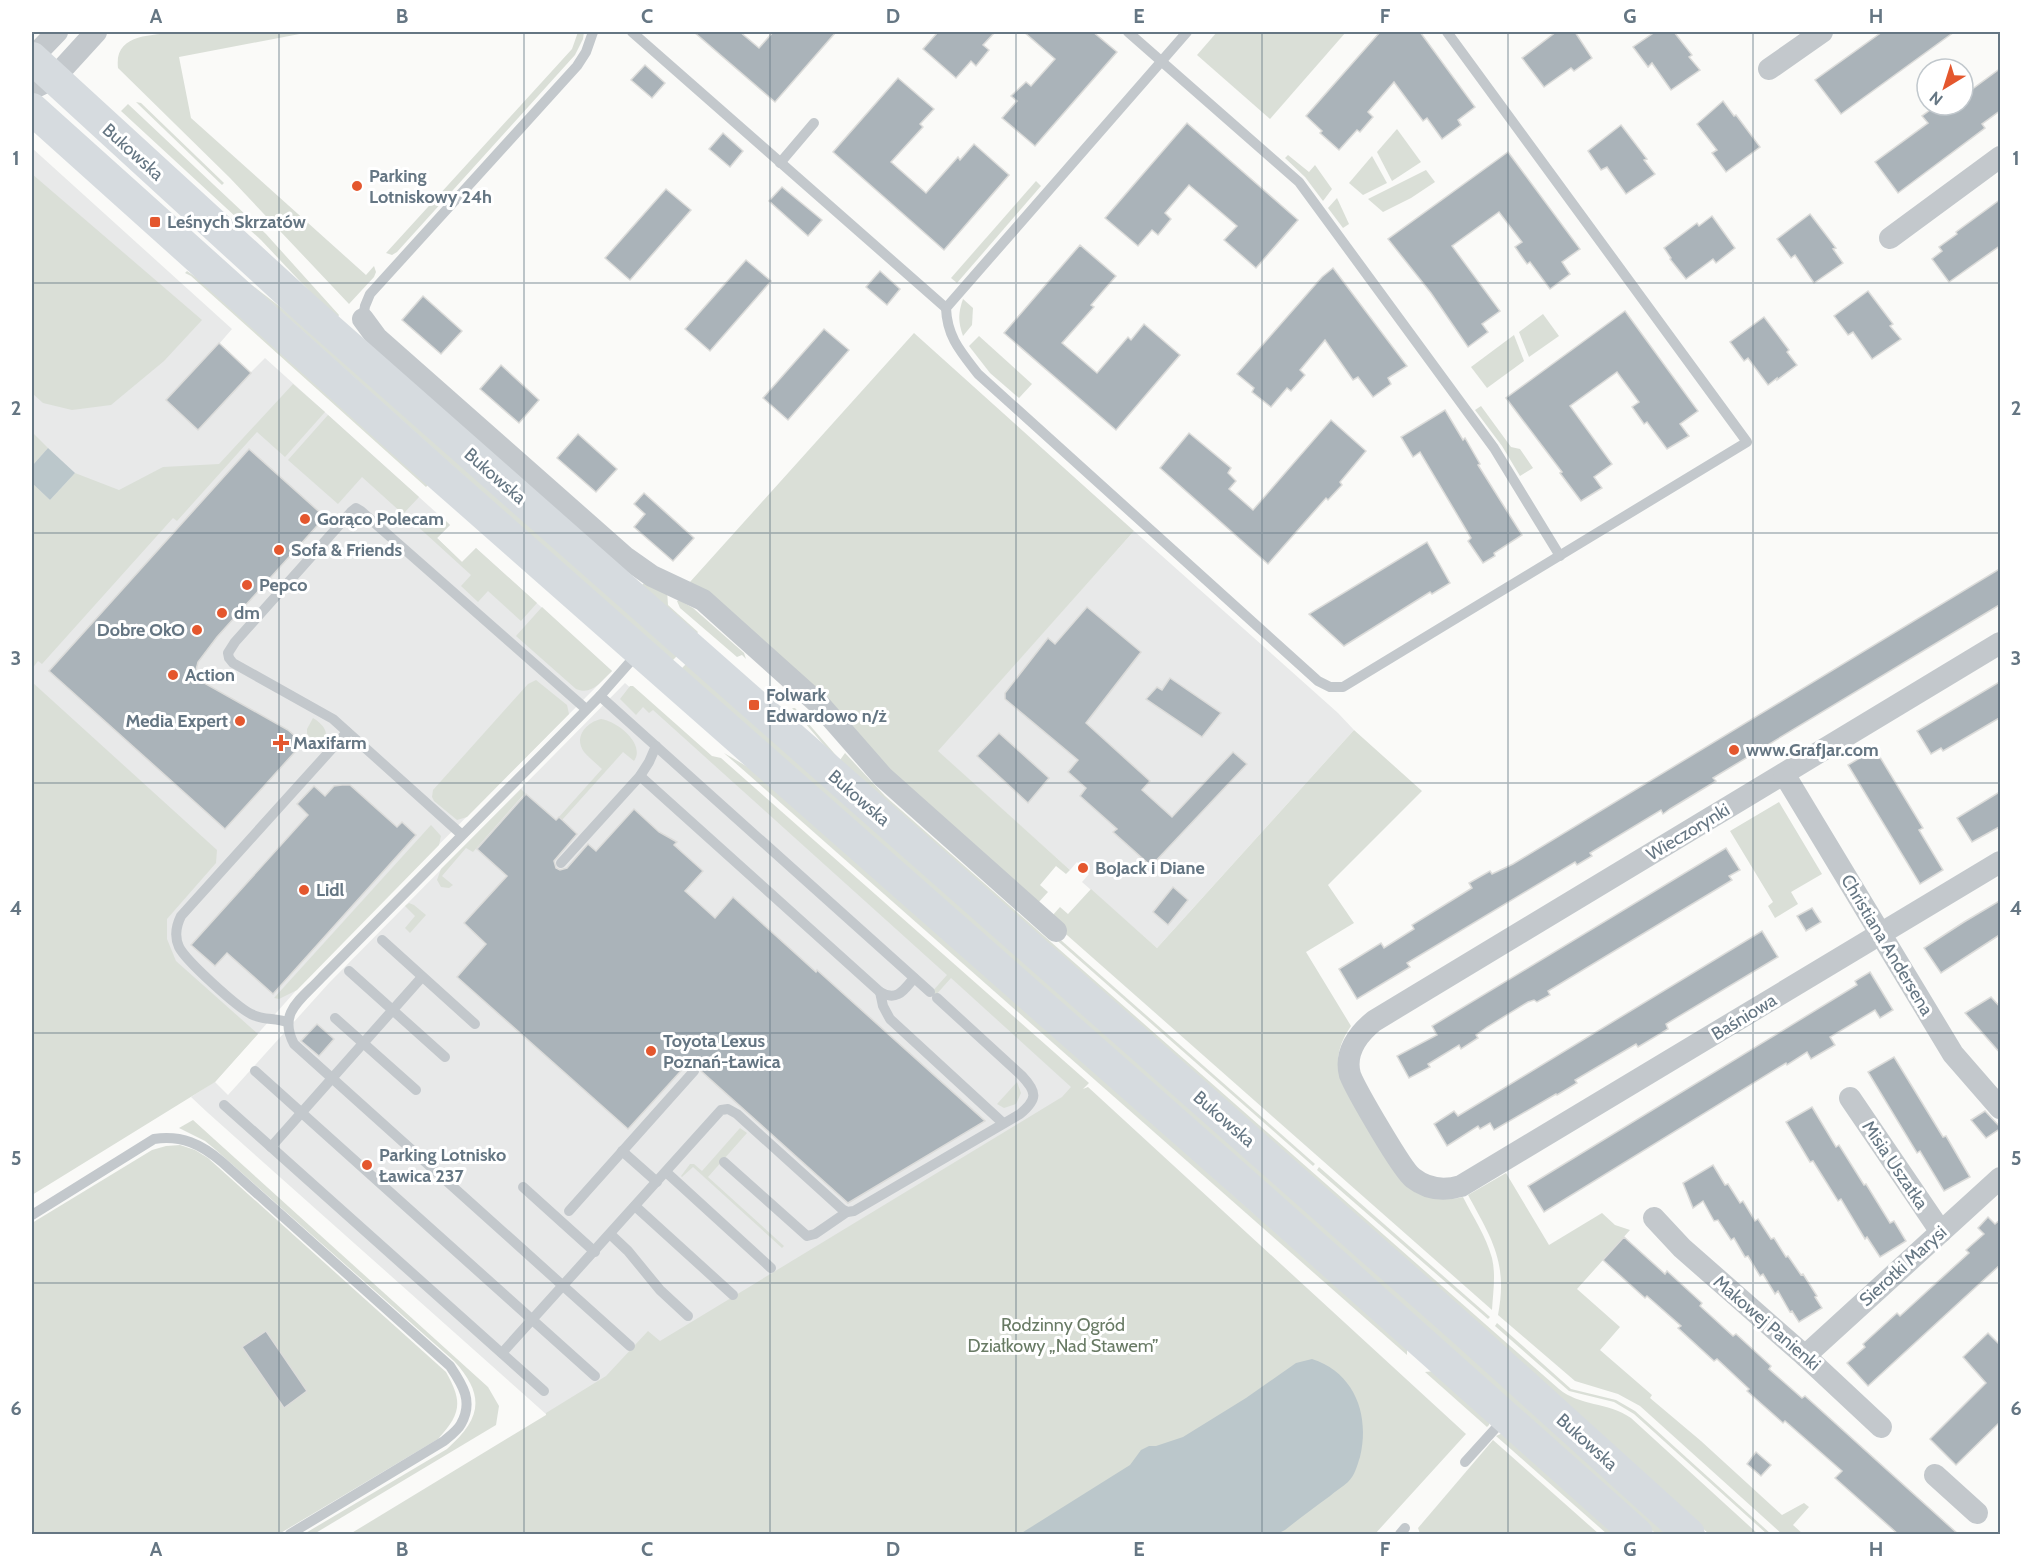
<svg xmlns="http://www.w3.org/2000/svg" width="2032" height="1566" viewBox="0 0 2032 1566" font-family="Cabin,sans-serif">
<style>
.built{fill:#e8e9e9}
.green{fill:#dadfd7}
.water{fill:#bbc7cb}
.building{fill:#aab3b9;stroke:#dcdcda;stroke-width:1.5}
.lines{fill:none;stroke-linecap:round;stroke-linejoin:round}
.service{stroke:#c3c8cc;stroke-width:10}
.minor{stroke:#c3c8cc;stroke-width:22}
.secondary{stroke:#d6dbdf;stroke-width:32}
.grid{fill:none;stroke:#657683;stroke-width:1.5;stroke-opacity:0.55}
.poi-dot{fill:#e4572e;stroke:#fff;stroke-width:2}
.labels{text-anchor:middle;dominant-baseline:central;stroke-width:6;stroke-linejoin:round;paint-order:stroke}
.street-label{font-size:18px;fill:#657683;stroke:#fff}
.poi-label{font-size:18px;font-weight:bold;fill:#657683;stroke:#fff;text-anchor:start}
.park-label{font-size:18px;fill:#687a64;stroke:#fff}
.neatline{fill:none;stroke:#657683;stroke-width:2}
.grid-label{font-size:20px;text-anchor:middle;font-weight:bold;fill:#657683}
</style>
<rect width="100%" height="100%" fill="#fafaf8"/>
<g class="built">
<path d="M32 148 232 329 219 344 250 373 265 358 450 525 437 538 462 562 476 548 612 671 316 968 215 1082 228 1095 329 983 625 683 1079 1092 547 1415 207 1112 191 1097 214 1082 32 708Z"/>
<path d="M1134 531 1338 713 1354 730 1157 948 1082 882 1089 874 1077 862 1070 870 937 751Z"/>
</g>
<g class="green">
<path d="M177 32H310L179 57 191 118 366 275 374 266 376 272 374 277 349 304 230 178 118 68C114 33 151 36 177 32Z"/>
<path d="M578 32H584L583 39 575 55 397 252 392 255 386 253 572 49Z"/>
<path d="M1217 32H1346L1270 119 1197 55Z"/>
<path d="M136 102 141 103 224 183 222 185Z"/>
<path d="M128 104 266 234 339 315 338 317 641 586 646 581 667 590 668 605 698 632 695 636 332 315 261 240 121 111Z"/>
<path d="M1397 129 1421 162 1392 181 1377 152Z"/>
<path d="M1288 155 1309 172 1315 165 1332 189 1323 201 1305 177 1285 158Z"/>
<path d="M1372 156 1387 183 1363 195 1349 183Z"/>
<path d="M1426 170 1435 182 1411 198 1383 212 1368 199Z"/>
<path d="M32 174 202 320 164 361 111 405 72 410 43 403 32 393Z"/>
<path d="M1036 181 1041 186 957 283 951 278Z"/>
<path d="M1337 198 1349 224 1343 228 1328 208Z"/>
<path d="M187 271 206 284 428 485 426 487 191 276 185 273Z"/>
<path d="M249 283 283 309 678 655 671 662Z"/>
<path d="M963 299 973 308 972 325 963 336C958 322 958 313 963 299Z"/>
<path d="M1543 314 1559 336 1529 357 1519 332Z"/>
<path d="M914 333 1134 531 938 751 1070 870 1066 874 1056 866 1040 885 1048 892 1038 903 899 781 690 582Z"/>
<path d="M1514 335 1524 361 1487 388 1471 367Z"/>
<path d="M979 336 1032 384 1019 398 990 373 969 346Z"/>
<path d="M293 384 325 412 285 457 257 432 177 521 173 518 42 664 38 661 32 669V483L50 500 75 473 119 490 163 467 219 464Z"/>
<path d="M1481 406 1511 447 1520 449 1533 468 1520 476 1502 446 1475 410Z"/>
<path d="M328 415 419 497 403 514 362 477 338 504 288 460Z"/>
<path d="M32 432 48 448 32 466Z"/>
<path d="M441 516 450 525 437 538 462 562 476 548 537 603 521 621 488 591 478 602 461 586 471 575 415 524 417 522 430 528Z"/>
<path d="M679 600 693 608 744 653 746 659 742 655 737 657 680 608 677 601Z"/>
<path d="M542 607 612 671C601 681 592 696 576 689L516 636Z"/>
<path d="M687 663 1671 1534H1656L1514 1407 680 670Z"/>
<path d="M536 680 567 705 569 714 467 817 457 820 434 801 432 797 433 790 528 684Z"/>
<path d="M32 682 217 850 216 863 167 919V939L176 961 258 1034 215 1082 32 1195Z"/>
<path d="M630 686H633L712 756 721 758 1089 1083 1083 1089 1088 1087 1466 1434 1375 1534H350L546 1415V1413L606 1376 648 1331 660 1341 1062 1097 1071 1087 951 978 934 997 930 994 947 975 653 710 649 713 643 707 636 715 620 699Z"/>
<path d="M792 708H795L840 760 845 753 885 796 1559 1389C1579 1406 1608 1402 1631 1418L1758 1534H1709L1394 1253 842 766Z"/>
<path d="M313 718C326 726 331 736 320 748L307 734V729Z"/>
<path d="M601 719C617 721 646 744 634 761L623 752 562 820 559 817 602 769C596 763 589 758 584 752 573 737 587 722 601 719Z"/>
<path d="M1354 730 1422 791 1328 885 1354 923 1306 952 1351 1026C1341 1041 1336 1054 1339 1072L1415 1192C1431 1199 1445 1201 1463 1197 1473 1217 1486 1236 1492 1258 1496 1275 1493 1293 1492 1310L1059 928 1052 916 1060 907 1068 914 1091 889 1157 948Z"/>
<path d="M724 753 758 773 1407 1349V1355Z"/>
<path d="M521 789 525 793 473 852 466 848 442 876 453 885 449 888 441 887 437 880 441 869Z"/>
<path d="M1779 802 1822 874 1791 892 1798 904 1775 918 1768 906 1773 902 1730 831Z"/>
<path d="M431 825 441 836 439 845 297 990 279 999 274 998Z"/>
<path d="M409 903 414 905 426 915 410 933 405 928 415 916 405 906Z"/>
<path d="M1054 934 1315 1164 1313 1166 1052 936Z"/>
<path d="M1017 1082 1021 1093 1016 1104 1004 1108 997 1104Z"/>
<path d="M193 1120 488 1387 499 1406 496 1425 314 1534H304L447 1449C481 1419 486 1396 454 1361L216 1150 205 1141 179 1128Z"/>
<path d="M740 1128 747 1133 708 1177 784 1246 782 1248 693 1167 682 1177 681 1176 690 1164H694L702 1171Z"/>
<path d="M180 1145 195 1150 208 1158 446 1372C463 1402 461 1414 438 1439L279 1534H32V1223L152 1150 166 1146Z"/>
<path d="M1319 1167 1490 1317 1488 1319 1317 1170Z"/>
<path d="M1506 1173 1549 1245 1602 1213 1615 1225 1630 1230 1577 1289 1620 1327 1600 1350 1652 1395 1650 1398 1701 1441 1782 1515 1804 1503 1809 1507 1793 1525 1803 1534H1782L1640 1406 1618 1394 1575 1381 1498 1315C1508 1263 1492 1239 1468 1195Z"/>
<path d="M1497 1323 1571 1389 1616 1400 1635 1411 1771 1534H1767L1634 1414 1614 1402 1569 1391 1495 1326Z"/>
<path d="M1435 1371 1489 1419V1425L1487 1427 1425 1372Z"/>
<path d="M1505 1432 1618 1534H1607L1496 1436Z"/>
<path d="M1493 1440 1599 1534H1420L1418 1528Z"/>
</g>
<g class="water">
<path d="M48 448 75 473 50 500 32 483V466Z"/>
<path d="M1312 1359C1355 1373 1370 1415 1360 1457 1357 1466 1355 1475 1348 1482 1343 1487 1335 1491 1330 1496 1315 1507 1300 1518 1285 1530L1277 1534H1020L1130 1465 1141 1450 1149 1446H1156L1183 1437 1246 1398 1296 1363Z"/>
</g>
<g class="building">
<path d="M694 32H740L759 48 773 32H836L775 102Z"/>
<path d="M938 32H995L983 45 989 50 976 66 971 61 956 78 923 49Z"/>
<path d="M1024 32H1093L1117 52 1035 146 1002 118 1017 101 1011 96 1026 82 1031 86 1055 59Z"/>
<path d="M1380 32H1420L1475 107 1458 120 1461 125 1442 139 1427 118 1423 121 1394 82 1368 112 1373 117 1360 132 1357 130 1339 150 1320 133 1322 131 1306 116Z"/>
<path d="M1556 32H1575L1592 58 1574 71 1571 68 1544 87 1522 58Z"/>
<path d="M1655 32H1674L1692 55 1689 57 1700 70 1671 90 1652 63 1648 67 1633 47Z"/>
<path d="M1882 32H1954L1841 114 1815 80Z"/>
<path d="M645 65 665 83 652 98 631 80Z"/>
<path d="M2001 68V110L1982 124 1985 128 1898 193 1875 162 1928 123 1922 116 1937 105H1963V96Z"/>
<path d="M898 78 934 109 920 124 923 127 891 162 926 193 958 157 960 160 974 144 1009 175 944 250 833 152Z"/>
<path d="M1723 101 1734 116 1736 115 1760 147 1726 172 1712 153 1717 150 1697 124Z"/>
<path d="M1187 123 1298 220 1256 268 1224 240 1237 226 1189 185 1165 213 1171 219 1158 235 1152 230 1138 246 1105 218Z"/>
<path d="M1621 125 1647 159 1644 160 1655 174 1626 194 1607 167 1601 170 1588 151Z"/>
<path d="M723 133 743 151 730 167 709 149Z"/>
<path d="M1508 152 1580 249 1562 262 1570 274 1550 289 1530 262 1527 264 1515 247 1522 242 1499 212 1452 246 1500 311 1482 324 1488 332 1468 347 1431 293 1388 239Z"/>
<path d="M782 187 822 220 808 236 769 201Z"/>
<path d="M666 189 691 210 630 280 605 258Z"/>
<path d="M2001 199V245L1949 282 1932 259 1942 251 1939 247 1957 234 1956 232Z"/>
<path d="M1810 214 1836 248 1833 249 1843 263 1814 283 1795 255 1791 258 1777 239Z"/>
<path d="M1712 216 1735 248 1716 263 1713 259 1686 279 1670 259 1671 258 1664 248 1697 223 1699 226Z"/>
<path d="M1080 245 1116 276 1091 305 1094 307 1062 343 1097 373 1128 337 1131 340 1144 324 1180 355 1116 430 1004 333Z"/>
<path d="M746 260 771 281 710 351 685 329Z"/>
<path d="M1333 268 1407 366 1388 378 1391 384 1373 397 1358 377 1353 380 1325 340 1300 370 1305 375 1291 391 1287 388 1271 407 1252 392 1254 388 1237 374 1322 277Z"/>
<path d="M880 271 900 289 887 305 866 287Z"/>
<path d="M1868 291 1893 324 1890 326 1901 339 1872 359 1853 332 1848 335 1834 316Z"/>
<path d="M423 296 462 331 441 354 402 320Z"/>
<path d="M1625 311 1698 411 1680 424 1689 436 1667 449 1647 422 1644 424 1632 407 1639 402 1617 372 1570 406 1612 464 1594 477 1602 488 1581 501 1560 473 1562 472 1506 398Z"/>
<path d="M1764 317 1789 350 1787 352 1797 365 1777 380V378L1768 385 1748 358 1744 361 1730 342Z"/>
<path d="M824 329 849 350 788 420 763 398Z"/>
<path d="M219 343 251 373 198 430 166 400Z"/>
<path d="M501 365 539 400 519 423 480 389Z"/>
<path d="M1445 410 1463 440 1465 438 1480 464 1478 465 1522 535 1494 553 1495 556 1483 563 1468 541 1471 538 1420 452 1413 457 1401 437Z"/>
<path d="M1331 420 1366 451 1340 482 1342 485 1328 500 1326 498 1268 564 1160 468 1189 433 1231 468 1228 473 1236 481 1229 489 1253 510Z"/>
<path d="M578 434 617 469 596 492 557 458Z"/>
<path d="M249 449 325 517 217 637 198 662 195 674 204 683 288 730 303 743 225 829 49 671Z"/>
<path d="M644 493 694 538 673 561 634 527 645 514 634 504Z"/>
<path d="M1427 542 1450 583 1432 594 1430 592 1344 646 1309 614Z"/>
<path d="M2001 568V604L1713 778 1716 781 1670 809 1663 814 1661 810 1590 853 1592 856 1577 865 1575 862 1407 963 1410 967 1357 999 1339 969 1381 943 1384 948 1414 929 1412 925 1472 888 1469 883 1490 871 1492 874 1513 864Z"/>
<path d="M1087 607 1141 652 1086 723 1150 781 1142 790 1172 817 1233 752 1247 764 1151 866 1113 832 1117 829 1080 796 1086 788 1068 772 1078 760 1005 699V693L1048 638 1055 644Z"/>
<path d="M1170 678 1221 713 1202 737 1146 699 1157 687 1162 690Z"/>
<path d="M2001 681V717L1943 751 1941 748 1931 754 1917 731Z"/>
<path d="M999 733 1049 778 1028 803 977 756Z"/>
<path d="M1875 749 1923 828 1919 830 1943 870 1920 884 1848 765Z"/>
<path d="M342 785H350L397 827 402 822 416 835 273 994 227 953 215 966 191 945 308 815 297 804 314 786 325 796 334 786Z"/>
<path d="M2001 791V826L1972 842 1957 818Z"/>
<path d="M526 794 556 820 559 817 577 834 554 861 556 868 560 870 567 868 588 844 596 851 634 809 659 832 677 842 674 845 703 871 685 891 715 918 733 897 816 972 817 970 985 1121 848 1203 701 1071 699 1066 690 1061 628 1129 457 977 486 944 464 923 507 876 477 849Z"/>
<path d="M1726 848 1740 870 1729 876 1732 880 1548 991 1550 995 1537 1002 1534 1000 1528 1002 1487 1027 1476 1035 1478 1038 1461 1049 1459 1045 1428 1064 1430 1067 1409 1078 1397 1056 1437 1035 1432 1026Z"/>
<path d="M1173 887 1188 900 1168 925 1153 912Z"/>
<path d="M2001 900V934L1941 973 1924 948 1964 922Z"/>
<path d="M1812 908 1821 922 1806 931 1797 916Z"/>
<path d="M1762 931 1778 957 1666 1024 1668 1029 1638 1047 1636 1044 1575 1080 1577 1083 1557 1095 1556 1094 1494 1130 1490 1123 1480 1129 1478 1126 1447 1146 1434 1124 1454 1111 1458 1116Z"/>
<path d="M1870 972 1893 1010 1880 1018 1875 1010 1830 1037 1835 1045 1811 1059 1807 1052 1787 1065 1786 1063 1544 1212 1528 1186 1857 985 1855 981Z"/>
<path d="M1991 997 2001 1008V1054L1965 1013Z"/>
<path d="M317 1024 334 1039 319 1056 301 1041Z"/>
<path d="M1894 1057 1943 1137 1946 1136 1970 1177 1944 1191 1920 1151 1917 1153 1868 1072Z"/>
<path d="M1812 1107 1836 1147 1839 1145 1864 1185 1866 1184 1890 1223 1894 1221 1906 1241 1880 1257 1867 1237 1865 1239 1841 1199 1838 1201 1813 1161 1810 1162 1786 1122Z"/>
<path d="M1985 1111 2001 1128 1986 1138 1971 1120Z"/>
<path d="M1713 1165 1725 1185 1728 1184 1740 1203 1743 1201 1755 1221 1758 1219 1771 1239 1774 1238 1786 1257 1788 1256 1801 1275 1803 1274 1817 1296 1815 1297 1822 1308 1799 1322 1792 1311 1790 1312 1778 1291 1775 1294 1763 1274 1760 1276 1748 1256 1745 1257 1734 1238 1731 1240 1718 1220 1714 1221 1703 1201 1693 1208 1683 1183Z"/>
<path d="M1988 1217 1995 1224 2001 1219V1264L1868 1386 1847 1363 1865 1347 1863 1344 1897 1313 1900 1316 1969 1253 1966 1250 1984 1234 1978 1228Z"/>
<path d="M1624 1237 1665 1274 1667 1271 1702 1303 1700 1306 1733 1336 1736 1334 1771 1366 1769 1369 1786 1384 1802 1398 1805 1396 1958 1534H1898L1835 1478 1842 1471 1785 1421 1783 1423 1747 1391 1749 1389 1717 1359 1714 1361 1678 1328 1681 1326 1647 1296 1645 1298 1603 1260Z"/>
<path d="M266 1331 307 1391 284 1408 242 1347Z"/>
<path d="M1988 1333 2001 1346V1421L1956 1465 1930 1439 1986 1383 1963 1357Z"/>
<path d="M1756 1452 1771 1465 1761 1476 1747 1464Z"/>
</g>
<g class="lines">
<g class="service">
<path d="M632 32 946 308"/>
<path d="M1128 32 1299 182 1494 448 1560 556"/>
<path d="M1187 32 946 308C947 337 961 352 978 374L1318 681 1330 687H1343L1747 442 1447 32"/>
<path d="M780 163 814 123"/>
<path d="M363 319 365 306 370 294 577 66 586 52 593 32"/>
<path d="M600 696 930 992"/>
<path d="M640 776 880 992C897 1002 904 990 914 978"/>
<path d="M461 834 333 719 233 663 229 658 228 653 235 642 351 512 356 508 361 511 586 709"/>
<path d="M561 863 640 776 649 762 656 746"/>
<path d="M382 940 475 1024"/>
<path d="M349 971 445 1057"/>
<path d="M880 992 883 1006 890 1019 1003 1123"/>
<path d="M335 1018 416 1090"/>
<path d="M287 1022C275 1018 262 1020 251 1014 237 1007 186 961 179 947 174 936 176 926 181 916L347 732"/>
<path d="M255 1071 595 1376"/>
<path d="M224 1105 544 1391"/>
<path d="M271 1147 422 977"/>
<path d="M622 1151 657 1182"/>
<path d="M724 1162 807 1236 815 1234 847 1212"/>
<path d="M666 1172 771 1268"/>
<path d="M523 1187 595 1252"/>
<path d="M635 1206 733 1295"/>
<path d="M569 1211 694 1071"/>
<path d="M32 1215 154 1139C182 1135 201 1144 222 1162L450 1366C462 1384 474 1401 461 1424 458 1430 450 1436 444 1441L290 1534"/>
<path d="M610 1234 628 1251 660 1290 688 1316"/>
<path d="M630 1346 294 1044C277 1012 302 999 322 977L600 696 637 654"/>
<path d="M502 1353 721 1110 728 1109 737 1114 842 1209 847 1212 854 1211 1020 1114C1038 1099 1037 1092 1022 1076L937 998"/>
<path d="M1465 1462 1504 1419"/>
<path d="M1400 1534 1405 1528"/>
</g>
<g class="minor">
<path d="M32 58 57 32"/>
<path d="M1769 69 1822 32"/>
<path d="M32 89 54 78 96 32"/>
<path d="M1890 238 2000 157"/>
<path d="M363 319 377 338 625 557 652 576 703 600 820 705 883 777 1056 931"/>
<path d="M2000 643 1374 1021C1358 1034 1344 1053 1350 1075 1356 1090 1402 1170 1413 1178 1427 1189 1444 1191 1461 1186L2000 862"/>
<path d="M1784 774 1953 1054 2000 1108"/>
<path d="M1850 1098 1941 1232"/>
<path d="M1654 1218 1682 1248 1805 1356 1881 1427"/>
<path d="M1805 1356 2000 1178"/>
<path d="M1935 1475 1977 1513"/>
</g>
<g class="secondary">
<path d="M32 58 305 308 1461 1328 1689 1534"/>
<path d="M32 109 444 479 1260 1198 1637 1534"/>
</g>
</g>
<path class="grid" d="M279 32V1534M524 32V1534M770 32V1534M1016 32V1534M1262 32V1534M1508 32V1534M1753 32V1534M32 283H2000M32 533H2000M32 783H2000M32 1033H2000M32 1283H2000"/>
<g class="poi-dot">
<circle cx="357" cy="186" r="6"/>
<rect x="149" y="216" width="12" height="12" rx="3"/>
<circle cx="305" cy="519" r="6"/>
<circle cx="279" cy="550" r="6"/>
<circle cx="247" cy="585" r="6"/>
<circle cx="222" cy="613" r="6"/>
<circle cx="197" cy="630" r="6"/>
<circle cx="173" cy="675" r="6"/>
<rect x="748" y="699" width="12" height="12" rx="3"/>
<circle cx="240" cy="721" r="6"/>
<path d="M278 734h6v6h6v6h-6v6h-6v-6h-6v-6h6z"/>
<circle cx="1734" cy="750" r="6"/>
<circle cx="1083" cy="868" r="6"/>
<circle cx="304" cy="890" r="6"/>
<circle cx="651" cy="1051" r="6"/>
<circle cx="367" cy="1165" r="6"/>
</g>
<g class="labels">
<g class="street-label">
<text transform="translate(133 152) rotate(42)">Bukowska</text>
<text transform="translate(495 476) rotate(41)">Bukowska</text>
<text transform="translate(859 798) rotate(41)">Bukowska</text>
<text transform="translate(1688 832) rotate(-31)">Wieczorynki</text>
<text transform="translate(1887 945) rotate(59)">Christiana Andersena</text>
<text transform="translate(1744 1017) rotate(-31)">Baśniowa</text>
<text transform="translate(1224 1119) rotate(41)">Bukowska</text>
<text transform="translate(1895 1165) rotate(56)">Misia Uszatka</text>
<text transform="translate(1903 1266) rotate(-42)">Sierotki Marysi</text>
<text transform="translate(1767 1323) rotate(41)">Makowej Panienki</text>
<text transform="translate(1587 1442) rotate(42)">Bukowska</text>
</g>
<g class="poi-label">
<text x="369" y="176">Parking<tspan x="369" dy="21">Lotniskowy 24h</tspan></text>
<text x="167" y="222">Leśnych Skrzatów</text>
<text x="317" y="519">Gorąco Polecam</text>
<text x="291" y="550">Sofa &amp; Friends</text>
<text x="259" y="585">Pepco</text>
<text x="234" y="613">dm</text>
<text x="185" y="630" text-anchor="end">Dobre OkO</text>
<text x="185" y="675">Action</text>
<text x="766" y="695">Folwark<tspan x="766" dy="21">Edwardowo n/ż</tspan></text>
<text x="228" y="721" text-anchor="end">Media Expert</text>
<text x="293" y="743">Maxifarm</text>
<text x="1746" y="750">www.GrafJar.com</text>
<text x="1095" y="868">BoJack i Diane</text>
<text x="316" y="890">Lidl</text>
<text x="663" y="1041">Toyota Lexus<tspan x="663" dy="21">Poznań-Ławica</tspan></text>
<text x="379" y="1155">Parking Lotnisko<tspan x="379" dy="21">Ławica 237</tspan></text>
</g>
<g class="park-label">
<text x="1063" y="1325">Rodzinny Ogród<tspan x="1063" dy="21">Działkowy „Nad Stawem”</tspan></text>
</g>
</g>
<rect width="2032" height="1566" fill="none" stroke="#ffffff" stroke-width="66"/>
<g transform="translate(1945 87) rotate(218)"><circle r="28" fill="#ffffff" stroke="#c1c8cd" stroke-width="1.5"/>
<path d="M0-4.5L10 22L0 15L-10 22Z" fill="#e4572e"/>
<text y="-9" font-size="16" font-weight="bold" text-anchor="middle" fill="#657683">N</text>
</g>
<rect x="33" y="33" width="1966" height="1500" class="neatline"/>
<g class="grid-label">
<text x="156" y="23">A</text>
<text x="402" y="23">B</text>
<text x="647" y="23">C</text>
<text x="893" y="23">D</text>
<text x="1139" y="23">E</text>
<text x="1385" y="23">F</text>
<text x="1630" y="23">G</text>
<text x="1876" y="23">H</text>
<text x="16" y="165">1</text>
<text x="2016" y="165">1</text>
<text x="16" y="415">2</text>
<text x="2016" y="415">2</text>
<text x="16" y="665">3</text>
<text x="2016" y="665">3</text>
<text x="16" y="915">4</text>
<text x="2016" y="915">4</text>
<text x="16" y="1165">5</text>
<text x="2016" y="1165">5</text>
<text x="16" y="1415">6</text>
<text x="2016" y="1415">6</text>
<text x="156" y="1556">A</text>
<text x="402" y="1556">B</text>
<text x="647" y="1556">C</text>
<text x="893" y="1556">D</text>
<text x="1139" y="1556">E</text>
<text x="1385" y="1556">F</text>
<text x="1630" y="1556">G</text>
<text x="1876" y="1556">H</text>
</g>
</svg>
